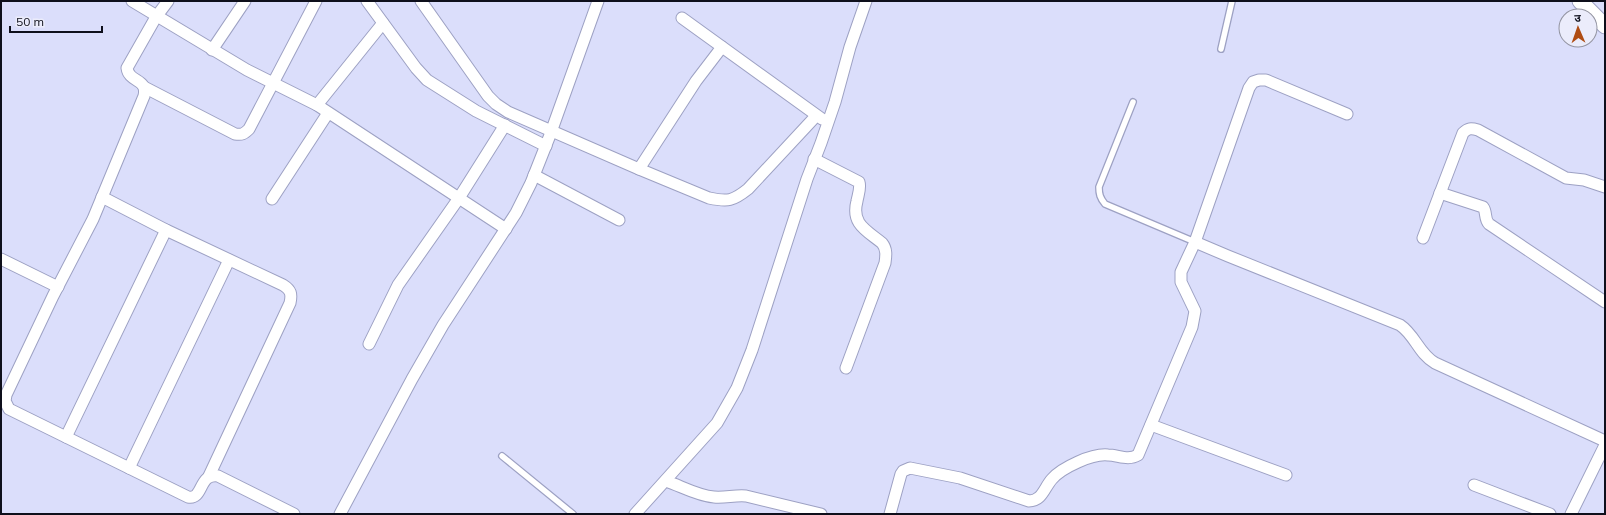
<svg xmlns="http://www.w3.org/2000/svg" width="1606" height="515" viewBox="0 0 1606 515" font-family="Mulish,'Noto Sans Devanagari',sans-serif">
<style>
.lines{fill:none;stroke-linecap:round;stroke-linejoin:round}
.service-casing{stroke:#9da1c3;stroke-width:8}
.minor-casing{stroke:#9da1c3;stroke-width:13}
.secondary-casing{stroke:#9da1c3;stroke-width:17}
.service{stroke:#fff;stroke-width:5.5}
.minor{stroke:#fff;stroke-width:11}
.secondary{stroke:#fff;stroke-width:15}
</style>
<rect width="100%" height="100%" fill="#dbdefb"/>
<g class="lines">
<defs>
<g id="service">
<path d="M1221 49 1232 1"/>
<path d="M1133 102 1099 187C1099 194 1100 198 1105 204L1195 242"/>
<path d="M502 456 573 514"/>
</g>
<g id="minor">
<path d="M132 1 247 70 317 105 506 229"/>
<path d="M168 1 156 17 127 68C129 83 148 78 144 96L93 219 53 296 6 395 5 401 9 409 188 497C204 500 198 473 218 476L294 514"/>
<path d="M367 1 416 68 427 80 476 111 546 146"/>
<path d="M421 1 488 96 496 104 508 112 639 169 709 198C728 202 733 201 748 189L816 116"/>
<path d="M682 18 822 119"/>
<path d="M212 50 245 1"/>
<path d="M144 87 235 134C242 135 244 134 249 129L316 1"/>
<path d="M317 105 383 23"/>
<path d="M814 159 859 182C861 188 858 195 857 201 851 224 866 230 882 243 887 249 886 256 885 263L846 368"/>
<path d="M639 169 696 81 722 47"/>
<path d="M534 175 619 220"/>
<path d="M1440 193 1483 207C1487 212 1484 219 1489 224L1605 302"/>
<path d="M102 197 166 230 283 285C291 290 292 294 290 303L209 476"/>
<path d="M272 199 328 113"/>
<path d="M1423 238 1463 133C1468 128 1471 128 1478 130L1566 178 1584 180 1605 187"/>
<path d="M1195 242 1228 256 1400 325C1415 335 1419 354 1435 363L1605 441"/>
<path d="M1 259 58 287"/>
<path d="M369 344 398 285 459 198 505 125"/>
<path d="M1151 425 1286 475"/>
<path d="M66 437 166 230"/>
<path d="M129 468 229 260"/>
<path d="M666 481C681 486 698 496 714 497 725 498 735 495 746 496L821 514"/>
<path d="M1474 485 1550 514"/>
<path d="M340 514 412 379 443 325 516 213 531 183 550 135 598 1"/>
<path d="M635 514 717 423 737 388 752 350 807 179 821 143 835 102 850 47 866 1"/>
<path d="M890 514 901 474 903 471 910 468 960 478 1029 501C1042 501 1044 488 1052 479 1058 472 1069 466 1078 462 1087 458 1098 454 1108 455 1118 455 1128 461 1138 455L1192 327 1195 311 1181 282V272L1195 242 1249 88 1253 82 1259 80H1266L1347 114"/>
<path d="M1571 514 1605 445"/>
</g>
<path id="secondary" d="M1580 1 1605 26"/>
</defs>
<use href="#service" class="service-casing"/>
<use href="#minor" class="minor-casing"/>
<use href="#secondary" class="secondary-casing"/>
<use href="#service" class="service"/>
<use href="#minor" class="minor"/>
<use href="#secondary" class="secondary"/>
</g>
<rect width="1606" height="515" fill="none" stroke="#0e0f1b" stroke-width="4"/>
<g transform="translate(1578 28) rotate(358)"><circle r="19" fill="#ebecfb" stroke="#9394a1"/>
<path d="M0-3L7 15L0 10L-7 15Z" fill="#af4c13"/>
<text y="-6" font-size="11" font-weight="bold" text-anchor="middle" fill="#0e0f1b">उ</text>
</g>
<path d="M10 26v6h92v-6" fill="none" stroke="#0e0f1b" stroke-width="2"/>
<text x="16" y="26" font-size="12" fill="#0e0f1b" stroke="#ebecfb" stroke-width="3" paint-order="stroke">50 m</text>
</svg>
